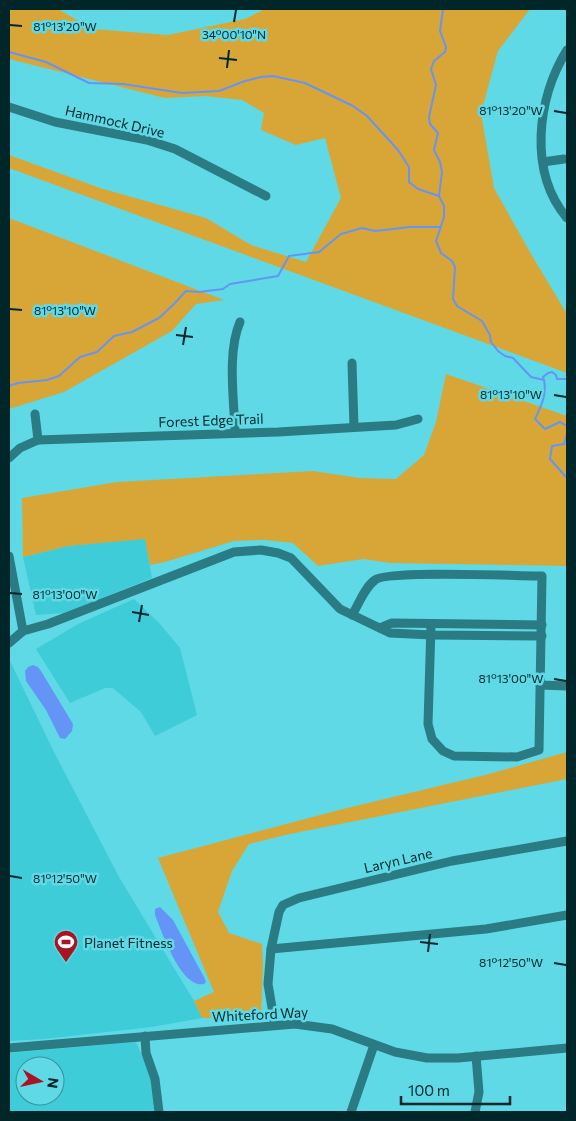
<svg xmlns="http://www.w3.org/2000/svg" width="576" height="1121" viewBox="0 0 576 1121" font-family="Commissioner,sans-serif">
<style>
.built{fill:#3eccd8;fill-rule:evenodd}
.green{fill:#d8a636}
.water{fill:#6594f7}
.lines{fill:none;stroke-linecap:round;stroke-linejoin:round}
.stream{stroke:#6594f7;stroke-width:2}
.street{stroke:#2a7b83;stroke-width:9}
.ticks{fill:none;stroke:#00262a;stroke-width:2}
.labels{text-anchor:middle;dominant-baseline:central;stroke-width:5;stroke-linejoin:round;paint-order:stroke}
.street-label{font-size:14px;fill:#00262a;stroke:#5fd9e5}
.poi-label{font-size:14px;fill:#00262a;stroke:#5fd9e5;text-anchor:start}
.ticks-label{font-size:12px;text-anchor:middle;fill:#00262a;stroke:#5fd9e5;stroke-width:5;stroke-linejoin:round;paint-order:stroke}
</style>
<rect width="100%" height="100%" fill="#5fd9e5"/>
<g class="built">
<path d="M145 538 152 578 64 613 36 615 23 557 68 546Z"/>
<path d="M134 599 160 624 180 648 197 715 155 736 141 712 113 688H105L70 703 36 649 78 624Z"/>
<path d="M9 659 55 754 119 877 194 1001 202 1018 152 1027 44 1039 9 1041Z"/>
<path d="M136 1042 152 1079 155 1112H9V1053ZM25 1066H55V1096H25Z"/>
</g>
<g class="green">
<path d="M9 9H58L93 29 168 35 245 19 265 9H530L498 51 481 113 494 188 531 254 567 314V373L9 168V155L100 188 206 218 251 245 306 262 341 198 325 138 296 145 261 130 264 113 242 100 205 96 165 98 9 59Z"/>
<path d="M9 218 224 300 196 304 172 331 64 392 9 409Z"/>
<path d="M446 374 567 416V566L390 563 363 559 318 566 293 543 265 540 234 541 165 562 150 565 145 539 68 546 23 557 22 498 117 482 313 471 360 478 396 479 424 455 436 422Z"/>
<path d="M567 752V779L290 834 249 844 232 871 218 912 229 933 262 944 263 966 261 1019 202 1018 194 1001 214 992 158 858 343 809 489 774Z"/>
</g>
<g class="water">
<path d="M33 665 38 667 41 671 73 724 72 731 65 739 60 738 46 710 26 681 25 671 28 667Z"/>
<path d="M160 907 173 920 204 977 206 982 204 984C181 989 162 932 155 915V909Z"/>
</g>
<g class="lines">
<g class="stream">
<path d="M443 9 440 31 446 47 445 52 434 61 431 69 436 85 429 117 430 124 438 133 434 150 440 162 442 172 439 196 444 206V217L436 241 441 253 452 261 455 267 453 299 457 306 482 321 490 335 491 342 498 351 505 356 513 358 531 377 544 380"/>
<path d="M9 52 46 62 89 83 123 84 182 93 219 91 245 81 261 77 273 76 305 83 353 106 367 116 398 150 409 167V182L418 189 439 196"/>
<path d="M544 380C547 395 541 406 535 419L545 429 560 422 567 426"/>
<path d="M544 380 543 377 548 373 552 372 556 375 557 379H567"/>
<path d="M9 386 18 383 47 380 59 376 80 357 97 352 114 336 132 332 159 318 173 305 186 291 199 292 223 289 230 284 278 276 289 256 319 252 341 234 362 228 375 231 410 227H440"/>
<path d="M567 434 564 444 552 446 550 459 567 478"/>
</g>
<g class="street">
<path d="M567 50C537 98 528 172 567 218"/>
<path d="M9 107 55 122 147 140 175 149 266 196"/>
<path d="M543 162 564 159"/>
<path d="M352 363 354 427"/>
<path d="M35 414 38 440"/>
<path d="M235 432C234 399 227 352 240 322"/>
<path d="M9 458 20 448 38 440 278 432 396 425 418 419"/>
<path d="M9 556 23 631"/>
<path d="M352 615C359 604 364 588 375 580 387 570 517 576 542 576L539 750 517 757 454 756 443 751 432 739 428 724 431 625"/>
<path d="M380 628 392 623 542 625"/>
<path d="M9 643 23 631 48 624 234 552 261 550 278 553 291 558 340 609 390 633 432 635 542 636"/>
<path d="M540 685 567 686"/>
<path d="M271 949 486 929 567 915"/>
<path d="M275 1025 268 984 271 949 279 912 283 905 299 898 452 861 567 841"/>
<path d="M145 1036 146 1053 155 1079 159 1112"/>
<path d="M9 1048 295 1024 332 1029 395 1052 427 1058H458L567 1048"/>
<path d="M351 1112 374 1045"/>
<path d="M475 1112 479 1092 476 1056"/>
</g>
</g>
<path class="ticks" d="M234 22 236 10M10 25 22 26M219 58 237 60M227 68 229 50M554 111 566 113M10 309 22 310M176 335 193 337M183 345 186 327M554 395 566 397M10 593 22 594M132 612 149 615M139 622 142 605M554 679 566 681M10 876 22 878M420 942 438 944M428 952 430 934M554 963 566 965"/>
<defs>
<symbol id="stadium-pin" viewBox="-11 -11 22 30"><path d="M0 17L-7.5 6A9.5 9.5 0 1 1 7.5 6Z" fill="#a91323" stroke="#5fd9e5"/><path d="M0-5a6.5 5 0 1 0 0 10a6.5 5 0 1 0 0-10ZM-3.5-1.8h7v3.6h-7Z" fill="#fff"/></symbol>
</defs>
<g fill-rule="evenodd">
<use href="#stadium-pin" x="52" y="928" width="28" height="38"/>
</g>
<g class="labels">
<g class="street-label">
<text transform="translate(115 121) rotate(13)">Hammock Drive</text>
<text transform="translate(211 420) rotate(-2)">Forest Edge Trail</text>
<text transform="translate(398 860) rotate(-13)">Laryn Lane</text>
<text transform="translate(260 1014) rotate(-3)">Whiteford Way</text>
</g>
<g class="poi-label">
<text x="84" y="942">Planet Fitness</text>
</g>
</g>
<g class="ticks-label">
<text x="65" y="31">81°13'20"W</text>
<text x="234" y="39">34°00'10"N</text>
<text x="511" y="115">81°13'20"W</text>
<text x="65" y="315">81°13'10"W</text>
<text x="511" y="399">81°13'10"W</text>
<text x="65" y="599">81°13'00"W</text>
<text x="511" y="683">81°13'00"W</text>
<text x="65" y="883">81°12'50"W</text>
<text x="511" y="967">81°12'50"W</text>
</g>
<rect width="576" height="1121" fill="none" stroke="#00262a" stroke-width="20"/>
<g transform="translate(40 1081) rotate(99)"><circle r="24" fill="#5fd9e5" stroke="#39919a"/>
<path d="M0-4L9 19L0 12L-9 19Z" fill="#a91323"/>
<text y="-8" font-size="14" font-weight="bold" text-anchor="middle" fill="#00262a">N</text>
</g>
<path d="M401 1096v8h109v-8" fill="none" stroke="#00262a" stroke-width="2.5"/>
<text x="408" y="1096" font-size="15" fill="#00262a" stroke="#5fd9e5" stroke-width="4" paint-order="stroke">100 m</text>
</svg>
